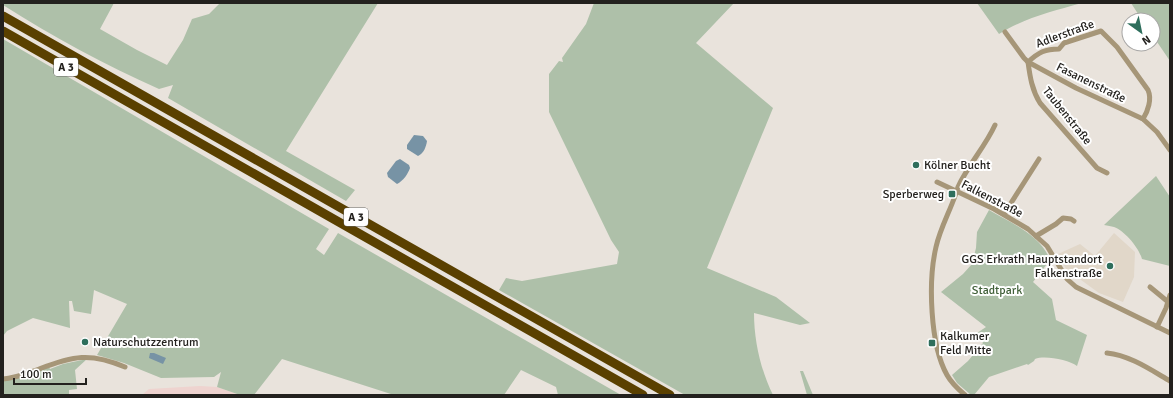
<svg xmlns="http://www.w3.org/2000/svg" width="1173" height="398" viewBox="0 0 1173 398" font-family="Signika,sans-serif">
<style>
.built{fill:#e1d7c9}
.industrial{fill:#eed3cf}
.green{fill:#aec0a9}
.water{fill:#7793a5}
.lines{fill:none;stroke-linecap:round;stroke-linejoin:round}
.street{stroke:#a69678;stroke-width:5}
.highway{stroke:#5a4000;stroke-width:9}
.poi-dot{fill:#2e6e5c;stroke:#fff;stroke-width:1.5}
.labels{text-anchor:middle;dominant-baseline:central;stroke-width:4;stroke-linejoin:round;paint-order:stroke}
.shield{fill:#fff;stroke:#656462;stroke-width:1}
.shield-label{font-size:11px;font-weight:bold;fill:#23211e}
.street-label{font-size:12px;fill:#23211e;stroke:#fff}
.poi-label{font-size:12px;fill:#23211e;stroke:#fff;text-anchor:start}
.park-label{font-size:12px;fill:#416039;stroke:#fff}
</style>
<rect width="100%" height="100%" fill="#e9e3dc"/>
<path class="built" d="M1114 233 1135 252 1134 277 1123 302 1099 293 1066 269 1058 254 1080 244 1095 256Z"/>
<path class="industrial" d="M200 386 217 387 240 395H142L149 389Z"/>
<g class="green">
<path d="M3 3H114L100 29 137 50 167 65 183 40 192 19 209 14 220 3H378L286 151 355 190 346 201 168 98 173 85 159 89C105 65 53 37 3 5Z"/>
<path d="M594 3H734L696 43 773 108 707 268 776 297 810 323 800 325 754 313C754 341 761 371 773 395H685L499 290 506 278 522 281 617 264 619 252 611 240 549 112V74L559 61 563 62 562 58 586 24Z"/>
<path d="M977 3H1082C1053 11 1024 18 999 34Z"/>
<path d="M1131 3H1170V61L1153 36V20H1142Z"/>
<path d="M3 39 329 229 316 249 324 255 338 233 621 395H558L556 387 521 370 504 395H394L282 359 254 395H240L217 387 221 372 214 377 161 378 124 363 97 355 127 304 94 290 91 314 74 311 72 301H69L70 328 33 318 7 331 3 336Z"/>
<path d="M1156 176 1170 197V266L1142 259C1139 248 1125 231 1114 227 1111 226 1108 226 1104 225Z"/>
<path d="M989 210C1011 223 1041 235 1050 260L1033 282 1052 299 1056 320 1087 335 1077 366C1069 360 1045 355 1035 359L1034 361 1028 365 1027 364 989 377 974 395H971L957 383 952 375 968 361 983 343 977 333 986 327 941 292 963 274 972 264 976 248 977 232Z"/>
<path d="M87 359 75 370 77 389 69 390V395H3V379L49 367 50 369 63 364Z"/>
<path d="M800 371H803L813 395H807Z"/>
</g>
<g class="water">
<path d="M414 135 423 136 427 141C426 147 424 153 418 156L407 149V145Z"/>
<path d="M400 159 409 165 410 168C408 174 403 181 397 184L388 177 387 173 396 161Z"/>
<path d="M150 353H154L166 358 163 364 149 358Z"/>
</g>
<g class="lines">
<g class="street">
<path d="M1005 32 1024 58 1028 62 1076 88 1143 119 1157 132 1170 150"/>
<path d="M1028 62C1039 52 1045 49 1059 49L1064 43 1101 31 1117 47 1148 90C1152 99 1148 111 1143 119"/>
<path d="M1028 62C1030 77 1032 90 1040 103L1097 168 1107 173"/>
<path d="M937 182 994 209 1028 229 1047 246 1067 279 1076 287 1170 333"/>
<path d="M1004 214 1039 159"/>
<path d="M1036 236 1056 224 1063 218 1071 219 1074 221"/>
<path d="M1150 287 1167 301"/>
<path d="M1157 327 1166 308 1170 295"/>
<path d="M1107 353C1129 355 1151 370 1170 381"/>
<path d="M3 379C16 378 27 373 39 369 73 356 90 352 125 367"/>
<path d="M965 395C958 389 952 384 947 375 930 345 928 281 936 247 940 229 949 213 955 196 956 193 957 190 958 187 968 165 985 147 995 125"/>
</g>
<g class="highway">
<path d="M3 16 670 395"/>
<path d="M3 31 643 395"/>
</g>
</g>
<g class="poi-dot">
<circle cx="916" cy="165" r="4"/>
<rect x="948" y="190" width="8" height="8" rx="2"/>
<circle cx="1110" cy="266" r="4"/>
<circle cx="85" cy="342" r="4"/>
<rect x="928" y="339" width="8" height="8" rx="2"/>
</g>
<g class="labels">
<g class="shield">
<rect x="54" y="58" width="24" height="18" rx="3"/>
<rect x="344" y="208" width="24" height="18" rx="3"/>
</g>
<g class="shield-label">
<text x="66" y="67">A 3</text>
<text x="356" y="217">A 3</text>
</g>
<g class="street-label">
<text transform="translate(1065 34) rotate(-20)">Adlerstraße</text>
<text transform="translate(1091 83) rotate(26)">Fasanenstraße</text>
<text transform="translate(1067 116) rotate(51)">Taubenstraße</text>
<text transform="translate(992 199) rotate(27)">Falkenstraße</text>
</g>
<g class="poi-label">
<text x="924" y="165">Kölner Bucht</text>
<text x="944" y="194" text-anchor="end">Sperberweg</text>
<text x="1102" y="259" text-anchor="end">GGS Erkrath Hauptstandort<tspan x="1102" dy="14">Falkenstraße</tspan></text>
<text x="940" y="336">Kalkumer<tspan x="940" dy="14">Feld Mitte</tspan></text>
<text x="93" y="342">Naturschutzzentrum</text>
</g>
<g class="park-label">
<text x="997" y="290">Stadtpark</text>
</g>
</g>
<rect width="1173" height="398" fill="none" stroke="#23211e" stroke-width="8"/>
<g transform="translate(1141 32) rotate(147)"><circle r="19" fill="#ffffff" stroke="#a7a6a5"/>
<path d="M0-3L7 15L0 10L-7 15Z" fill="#2e6e5c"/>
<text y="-6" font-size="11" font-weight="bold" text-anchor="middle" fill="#23211e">N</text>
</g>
<path d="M14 378v6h72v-6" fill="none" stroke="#23211e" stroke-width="2"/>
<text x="20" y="378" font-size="12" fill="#23211e" stroke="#ffffff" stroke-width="3" paint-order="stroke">100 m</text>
</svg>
